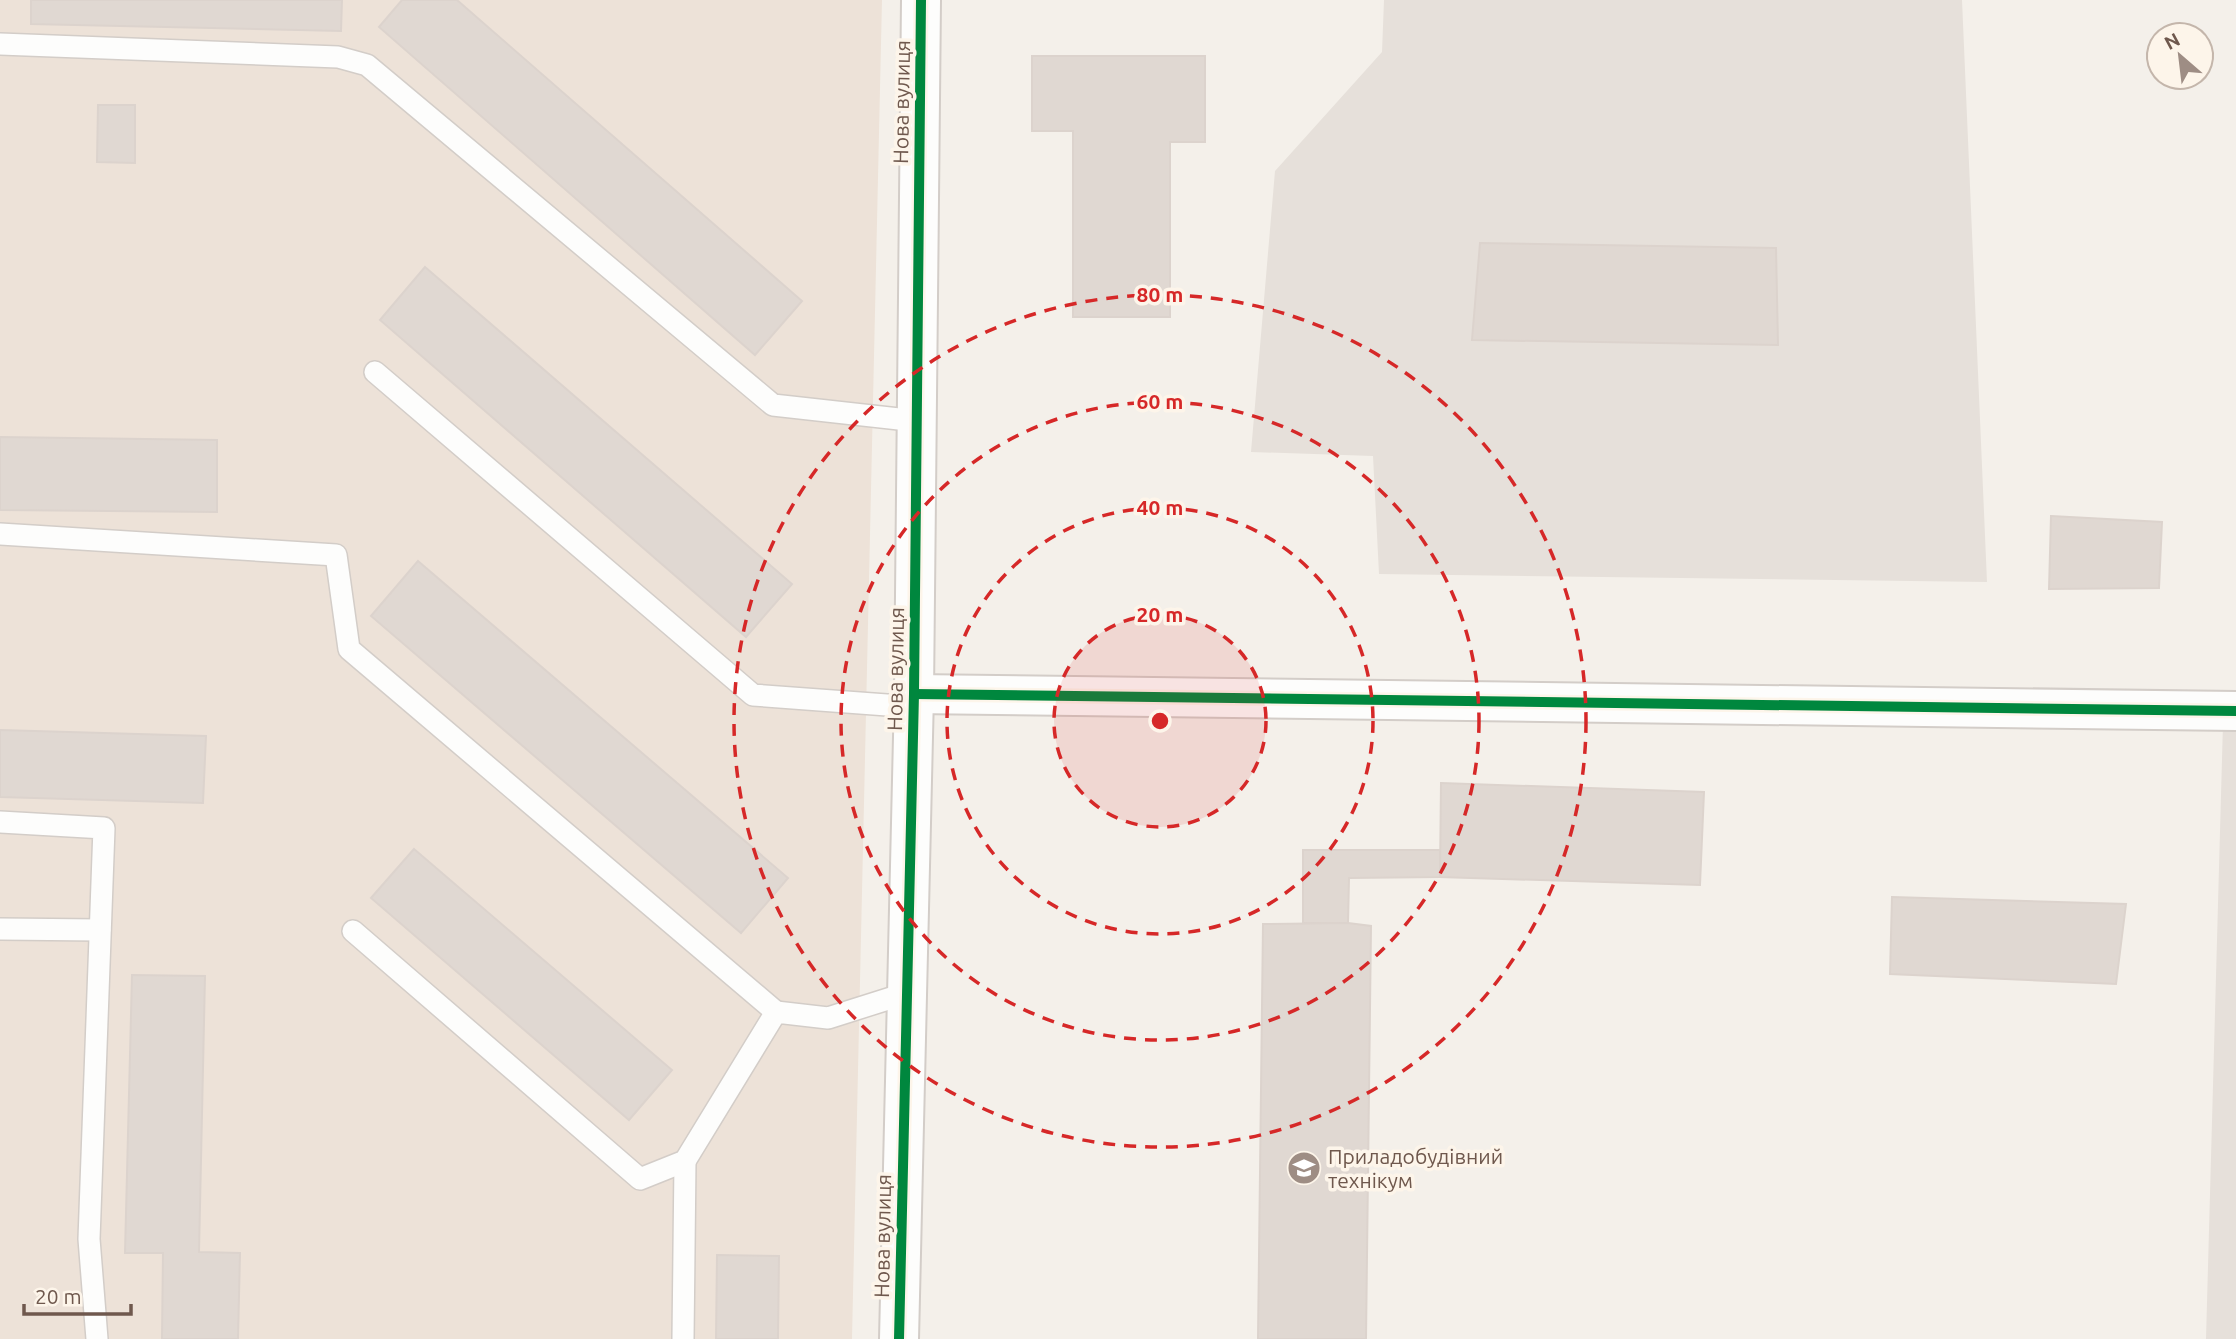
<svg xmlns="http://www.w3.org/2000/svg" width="2236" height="1339" viewBox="0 0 2236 1339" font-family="Ubuntu,sans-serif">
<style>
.residential{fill:#ede2d8}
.industrial{fill:#e6e0da}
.building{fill:#e0d8d2;stroke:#dcd3cd;stroke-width:2}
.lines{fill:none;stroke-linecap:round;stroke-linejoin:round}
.service-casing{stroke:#d3cdc8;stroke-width:24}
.minor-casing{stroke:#d3cdc8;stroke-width:42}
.service{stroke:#fdfdfc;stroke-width:21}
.minor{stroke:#fdfdfc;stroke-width:38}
.cycleway-casing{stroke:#fdf5ea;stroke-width:15}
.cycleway{stroke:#00873e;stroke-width:10}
.ring{fill:none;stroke:#d62828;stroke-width:3.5;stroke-dasharray:12 9}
.labels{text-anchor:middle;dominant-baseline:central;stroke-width:7;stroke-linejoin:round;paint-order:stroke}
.street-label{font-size:21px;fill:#6f584d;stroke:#fdf5ea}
.poi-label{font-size:21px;fill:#6f584d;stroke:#fdf5ea;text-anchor:start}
.centre{fill:#d62828;stroke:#fdf5ea;stroke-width:3.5}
.ring-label{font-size:21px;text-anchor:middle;font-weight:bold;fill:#d62828;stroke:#fdf5ea;stroke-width:7;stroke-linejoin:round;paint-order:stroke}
</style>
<rect width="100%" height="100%" fill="#f4f0ea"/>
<path class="residential" d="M0 0H882L852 1339H0Z"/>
<g class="industrial">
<path d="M1384 0H1962L1987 582 1379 574 1373 456 1251 452 1275 171 1382 52Z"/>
<path d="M2223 723H2236V1339H2206Z"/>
</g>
<g class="building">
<path d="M31 0H342L341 31 31 24Z"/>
<path d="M402 0H457L802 301 755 355 379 27Z"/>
<path d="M1032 56H1205V142H1170V317H1073V131H1032Z"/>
<path d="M98 105H135V163L97 162Z"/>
<path d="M1480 243 1776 248 1778 345 1472 340Z"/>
<path d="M425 267 792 584 746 637 380 320Z"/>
<path d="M0 437 217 440V512L0 510Z"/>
<path d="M2051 516 2162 522 2159 588 2049 589Z"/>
<path d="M418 561 788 878 741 933 371 616Z"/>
<path d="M0 730 206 736 203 803 0 797Z"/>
<path d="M1441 783 1704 792 1700 885 1440 877Z"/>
<path d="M414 849 672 1070 629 1120 371 898Z"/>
<path d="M1303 850H1440V877L1349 878 1348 923H1303Z"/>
<path d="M1892 897 2126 904 2116 984 1890 974Z"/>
<path d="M1348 923 1371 926 1366 1339H1258L1263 924Z"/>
<path d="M132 975 205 976 199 1252 240 1253 238 1339H162L163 1253H125Z"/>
<path d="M717 1255 779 1256 778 1339H716Z"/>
</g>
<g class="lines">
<defs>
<g id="service">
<path d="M0 44 338 57 367 65 773 405 917 421"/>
<path d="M375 372 753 695 914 707"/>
<path d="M0 534 336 555 349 649 776 1012"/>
<path d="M0 822 104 828 89 1239 97 1339"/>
<path d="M0 929 100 930"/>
<path d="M353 931 640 1179 685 1161 776 1012 828 1018 907 993"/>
<path d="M683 1339 685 1161"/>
</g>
<g id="minor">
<path d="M914 694 2236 711"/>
<path d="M899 1339 914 694 921 0"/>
</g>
</defs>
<use href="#service" class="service-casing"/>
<use href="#minor" class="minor-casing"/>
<use href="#service" class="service"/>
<use href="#minor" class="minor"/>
<defs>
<g id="cycleway">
<path d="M914 694 2236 711"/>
<path d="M899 1339 914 694 921 0"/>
</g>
</defs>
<use href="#cycleway" class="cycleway-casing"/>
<use href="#cycleway" class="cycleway"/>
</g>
<circle cx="1160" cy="721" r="106" fill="#d62828" fill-opacity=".12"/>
<g class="ring">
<circle cx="1160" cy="721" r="106"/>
<circle cx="1160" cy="721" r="213"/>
<circle cx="1160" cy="721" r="319"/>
<circle cx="1160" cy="721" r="426"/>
</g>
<defs>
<symbol id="university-disc" viewBox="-11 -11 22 22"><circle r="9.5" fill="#9e8d84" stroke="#fdf5ea"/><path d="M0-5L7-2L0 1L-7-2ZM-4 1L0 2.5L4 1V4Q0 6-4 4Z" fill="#fff"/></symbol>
</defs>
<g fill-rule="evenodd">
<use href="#university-disc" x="1285" y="1149" width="38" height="38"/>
</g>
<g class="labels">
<g class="street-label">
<text transform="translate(901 102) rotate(-89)">Нова вулиця</text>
<text transform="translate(895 669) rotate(-89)">Нова вулиця</text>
<text transform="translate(882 1236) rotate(-89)">Нова вулиця</text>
</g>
<g class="poi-label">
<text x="1328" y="1156">Приладобудівний<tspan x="1328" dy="24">технікум</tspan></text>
</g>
</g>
<circle cx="1160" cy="721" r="10" class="centre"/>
<g class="ring-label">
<text x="1160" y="302">80 m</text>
<text x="1160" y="409">60 m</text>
<text x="1160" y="515">40 m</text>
<text x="1160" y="622">20 m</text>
</g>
<g transform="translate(2180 56) rotate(332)"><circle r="33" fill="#fdf5ea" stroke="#c4b6ab" stroke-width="2"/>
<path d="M0-5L12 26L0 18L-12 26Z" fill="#9e8d84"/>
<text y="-10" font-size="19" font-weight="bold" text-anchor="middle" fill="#6f584d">N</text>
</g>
<path d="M24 1304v10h107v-10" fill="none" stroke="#6f584d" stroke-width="3.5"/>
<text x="35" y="1304" font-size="21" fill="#6f584d" stroke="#fdf5ea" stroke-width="5" paint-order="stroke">20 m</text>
</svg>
